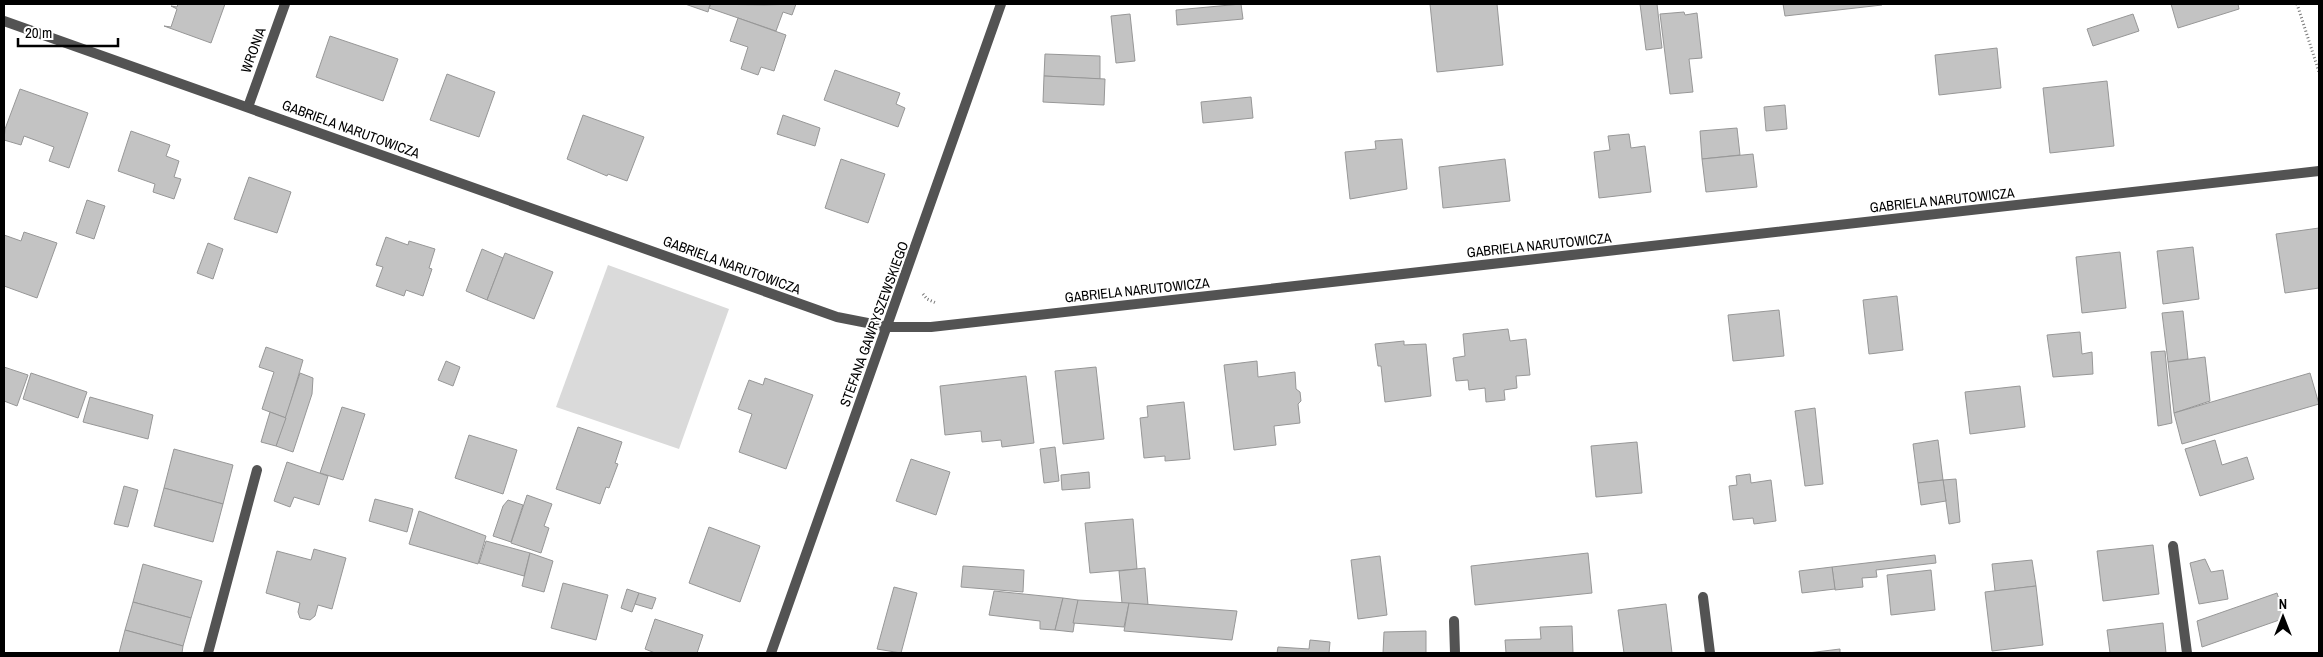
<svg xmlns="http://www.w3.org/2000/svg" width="2323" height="657" viewBox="0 0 2323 657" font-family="'Archivo Narrow',sans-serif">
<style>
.green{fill:#dadada}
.building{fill:#c3c3c3;stroke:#979797}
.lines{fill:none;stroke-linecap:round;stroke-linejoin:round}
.path{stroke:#757575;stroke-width:3;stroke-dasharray:1 2.5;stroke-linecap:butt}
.service{stroke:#535353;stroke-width:10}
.minor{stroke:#535353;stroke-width:10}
.labels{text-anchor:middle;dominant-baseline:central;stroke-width:4;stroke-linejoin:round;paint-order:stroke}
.street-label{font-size:14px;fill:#000;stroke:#fff}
</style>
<rect width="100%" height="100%" fill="#fff"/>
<path class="green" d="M608 265 729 309 679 449 556 407Z"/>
<g class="building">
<path d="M178 4H225L211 43 164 26 171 27 177 9 171 6 177 7Z"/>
<path d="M685 4H710L708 12Z"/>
<path d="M711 4 764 5 796 4 792 15 783 12 776 31 709 8Z"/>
<path d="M1241 4 1243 19 1177 25 1176 10Z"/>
<path d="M1430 4H1497L1503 65 1437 72Z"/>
<path d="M1640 4H1657L1662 48 1646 50Z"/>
<path d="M1783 4H1882V5L1785 16Z"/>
<path d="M2171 4H2238L2239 9 2178 28Z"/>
<path d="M1684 12 1685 15 1697 13 1702 58 1689 59 1693 92 1670 94 1660 14Z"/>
<path d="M1130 14 1135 61 1116 63 1111 16Z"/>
<path d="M2133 14 2139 31 2093 46 2087 29Z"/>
<path d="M738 18 786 35 774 71 761 67 758 75 741 69 748 47 730 41Z"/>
<path d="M330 36 398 59 383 101 316 77Z"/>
<path d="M1997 48 2001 88 1939 95 1935 55Z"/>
<path d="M1045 54 1100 56V79L1044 76Z"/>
<path d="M835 70 900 93 896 104 905 108 898 127 824 100Z"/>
<path d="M447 74 495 92 479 137 430 120Z"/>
<path d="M1044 76 1105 79 1104 105 1043 102Z"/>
<path d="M2107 81 2114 146 2050 153 2043 88Z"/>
<path d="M20 89 88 113 69 168 49 161 54 147 24 136 21 145 4 140 5 129Z"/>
<path d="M1251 97 1253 118 1203 123 1201 102Z"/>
<path d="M1785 105 1787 129 1766 131 1764 107Z"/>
<path d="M583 115 644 137 627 181 608 174 607 176 567 159Z"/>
<path d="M783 115 820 128 815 146 777 134Z"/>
<path d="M1737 128 1740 155 1702 159 1700 131Z"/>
<path d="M131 131 170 145 166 156 179 161 174 177 181 179 174 199 153 192 155 184 118 171Z"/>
<path d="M1629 134 1631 148 1645 146 1651 192 1599 198 1594 152 1610 150 1608 136Z"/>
<path d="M1402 139 1407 189 1350 199 1345 152 1376 149 1375 141Z"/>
<path d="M1753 154 1757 187 1706 192 1702 159Z"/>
<path d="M841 159 885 174 868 223 825 208Z"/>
<path d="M1505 159 1510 201 1443 208 1439 167Z"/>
<path d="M249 177 291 192 277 233 234 219Z"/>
<path d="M87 200 105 206 94 239 76 233Z"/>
<path d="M2319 228V288L2285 293 2276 234Z"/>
<path d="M24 232 57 243 37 298 4 286V235L21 241Z"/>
<path d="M386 237 408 245 409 241 435 249 429 268 432 269 423 296 406 290 404 296 376 286 383 267 376 265Z"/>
<path d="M208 243 223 249 213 279 197 273Z"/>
<path d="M2193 247 2199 299 2163 304 2157 251Z"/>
<path d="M482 249 503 258 487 300 466 291Z"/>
<path d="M2120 252 2126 308 2082 313 2076 257Z"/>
<path d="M505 253 553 272 534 319 487 300Z"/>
<path d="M1897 296 1903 350 1869 354 1863 300Z"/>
<path d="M1779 310 1784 356 1733 361 1728 315Z"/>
<path d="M2183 311 2188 359 2168 362 2162 313Z"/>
<path d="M1508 329 1510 341 1526 339 1530 375 1516 376 1517 388 1504 390 1505 400 1486 402 1485 388 1469 390 1468 380 1456 381 1453 358 1465 356 1463 334Z"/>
<path d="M2080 332 2082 354 2092 352 2093 374 2053 377 2047 335Z"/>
<path d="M1404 341V345L1426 344 1431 396 1385 402 1381 366H1378L1375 344Z"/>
<path d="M266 347 303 360 286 418 262 409 274 372 259 367Z"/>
<path d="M2165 351 2172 423 2158 426 2151 352Z"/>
<path d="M2205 357 2210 401 2174 413 2168 362Z"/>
<path d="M446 361 460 367 453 386 438 380Z"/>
<path d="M1257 361 1258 377 1295 372 1296 389 1300 392 1301 401 1298 404 1300 423 1274 426 1276 445 1234 450 1224 365Z"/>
<path d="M4 367 28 375 17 406 4 401Z"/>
<path d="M1096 367 1104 439 1063 444 1055 371Z"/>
<path d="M31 373 87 392 78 418 23 399Z"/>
<path d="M300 373 313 378 312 394 293 452 276 446Z"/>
<path d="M2310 373 2319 404 2182 444 2174 413Z"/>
<path d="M1026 376 1034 443 1002 447 1001 440 982 442 981 431 945 435 940 386Z"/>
<path d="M765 378 813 395 786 469 739 452 752 414 738 409 749 380 763 385Z"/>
<path d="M2020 386 2025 427 1970 434 1965 392Z"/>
<path d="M90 397 153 415 148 439 83 422Z"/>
<path d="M1184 402 1190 459 1165 461V456L1144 458 1140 418 1148 417 1147 406Z"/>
<path d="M342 407 365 414 343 480 320 473Z"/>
<path d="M1815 408 1823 484 1805 486 1795 411Z"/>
<path d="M270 412 286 418 276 446 261 442Z"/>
<path d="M578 427 622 442 615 463 618 464 609 488 606 487 600 504 556 489Z"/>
<path d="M469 435 517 450 503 494 455 478Z"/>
<path d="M1938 440 1943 480 1918 483 1913 444Z"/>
<path d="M2215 440 2222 465 2247 457 2254 479 2200 496 2185 449Z"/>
<path d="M1637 442 1642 493 1596 497 1591 446Z"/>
<path d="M1055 447 1059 481 1044 483 1040 449Z"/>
<path d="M174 449 233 465 223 504 164 488Z"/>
<path d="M911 459 950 472 936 515 896 501Z"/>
<path d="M287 462 328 476 319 505 294 497 290 507 274 501Z"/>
<path d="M1089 472 1090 488 1062 490 1061 475Z"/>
<path d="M1750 474 1751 483 1771 480 1776 521 1754 524 1753 518 1733 520 1729 486 1737 485 1736 476Z"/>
<path d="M1956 479 1960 522 1949 524 1943 480Z"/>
<path d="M1943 480 1946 501 1921 505 1918 483Z"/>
<path d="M124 486 138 490 128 527 114 524Z"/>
<path d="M164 488 223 504 213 542 154 526Z"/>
<path d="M527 495 552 504 544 526 549 528 541 553 511 543Z"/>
<path d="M375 499 413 509 407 532 369 521Z"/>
<path d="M508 500 523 505 511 542 493 536 503 506Z"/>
<path d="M419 511 486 536 478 564 409 544Z"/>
<path d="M1133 519 1137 569 1090 573 1085 523Z"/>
<path d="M709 527 760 546 740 602 689 583Z"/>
<path d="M486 541 530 553 524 576 479 563Z"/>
<path d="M2153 545 2159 594 2103 601 2097 551Z"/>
<path d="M314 549 346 558 332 609 318 605 315 616 310 620 300 618 298 612 300 603 266 593 277 551 311 560Z"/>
<path d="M530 553 553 561 544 592 522 586Z"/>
<path d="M1588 553 1592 593 1475 605 1471 566Z"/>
<path d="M1935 555 1936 563 1876 570 1877 577 1862 578 1863 587 1835 590 1832 567Z"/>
<path d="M1380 556 1387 615 1358 619 1351 560Z"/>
<path d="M2205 559 2211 572 2223 570 2228 599 2199 604 2190 563Z"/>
<path d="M2032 560 2036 586 1995 591 1992 564Z"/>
<path d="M143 564 202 581 191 618 133 602Z"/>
<path d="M963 566 1024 570 1023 592 961 587Z"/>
<path d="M1832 567 1835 589 1802 593 1799 571Z"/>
<path d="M1145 568 1148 605 1122 603 1119 571Z"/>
<path d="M1931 570 1935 610 1891 615 1887 575Z"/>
<path d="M563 583 608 595 596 640 551 628Z"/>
<path d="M2036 586 2043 645 1992 651 1985 592Z"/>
<path d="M894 587 917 593 901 653 877 649Z"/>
<path d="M627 589 639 593 632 612 621 608Z"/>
<path d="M994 591 1063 598 1055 630 1040 629V621L989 615Z"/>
<path d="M639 593 656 598 652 609 635 604Z"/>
<path d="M2277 593 2285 618 2202 647 2197 621Z"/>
<path d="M1063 598 1078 600 1073 632 1055 630Z"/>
<path d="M1078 600 1129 603 1124 627 1073 623Z"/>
<path d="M133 602 191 618 183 646 125 630Z"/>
<path d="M1129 603 1237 611 1232 640 1124 631Z"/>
<path d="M1666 604 1672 653H1624L1618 610Z"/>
<path d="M655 619 703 635 697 653H655L645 649Z"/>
<path d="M2163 623 2166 653H2110L2107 630Z"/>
<path d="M1572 626 1573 653H1506L1505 640 1541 639 1540 627Z"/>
<path d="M125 630 183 646 182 653H119Z"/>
<path d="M1426 631V653H1383L1384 632Z"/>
<path d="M1310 640 1330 642 1329 653H1277L1278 647 1309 649Z"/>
<path d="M1840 649V653H1808Z"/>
</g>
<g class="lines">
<g class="path">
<path d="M2297 4 2319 72"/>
<path d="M923 294 927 299 936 303"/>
</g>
<g class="service">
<path d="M2173 546 2187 653"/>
<path d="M1703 597 1710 653"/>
<path d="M1454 621 1455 653"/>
<path d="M208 653 257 470"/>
</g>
<g class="minor">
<path d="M4 21 837 317 888 327H931L2319 171"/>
<path d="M248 107 285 4"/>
<path d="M771 653 1001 4"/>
</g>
</g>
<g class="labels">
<g class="street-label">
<text transform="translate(253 50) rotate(-70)">WRONIA</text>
<text transform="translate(351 129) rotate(20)">GABRIELA NARUTOWICZA</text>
<text transform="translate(1942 200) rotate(-6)">GABRIELA NARUTOWICZA</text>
<text transform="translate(1539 245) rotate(-6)">GABRIELA NARUTOWICZA</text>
<text transform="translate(732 265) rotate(20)">GABRIELA NARUTOWICZA</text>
<text transform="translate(1137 290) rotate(-6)">GABRIELA NARUTOWICZA</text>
<text transform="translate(874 324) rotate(-70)">STEFANA GAWRYSZEWSKIEGO</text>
</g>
</g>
<rect width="2323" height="657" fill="none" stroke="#000000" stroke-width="10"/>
<g transform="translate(2283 617)" stroke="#ffffff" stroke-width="4" paint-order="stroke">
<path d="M0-4L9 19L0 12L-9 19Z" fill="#000000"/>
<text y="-8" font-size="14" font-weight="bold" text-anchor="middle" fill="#000000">N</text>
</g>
<path d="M18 38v8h100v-8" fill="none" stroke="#000000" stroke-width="2.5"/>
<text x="25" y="38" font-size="15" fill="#000000" stroke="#ffffff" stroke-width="4" paint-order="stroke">20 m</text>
</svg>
